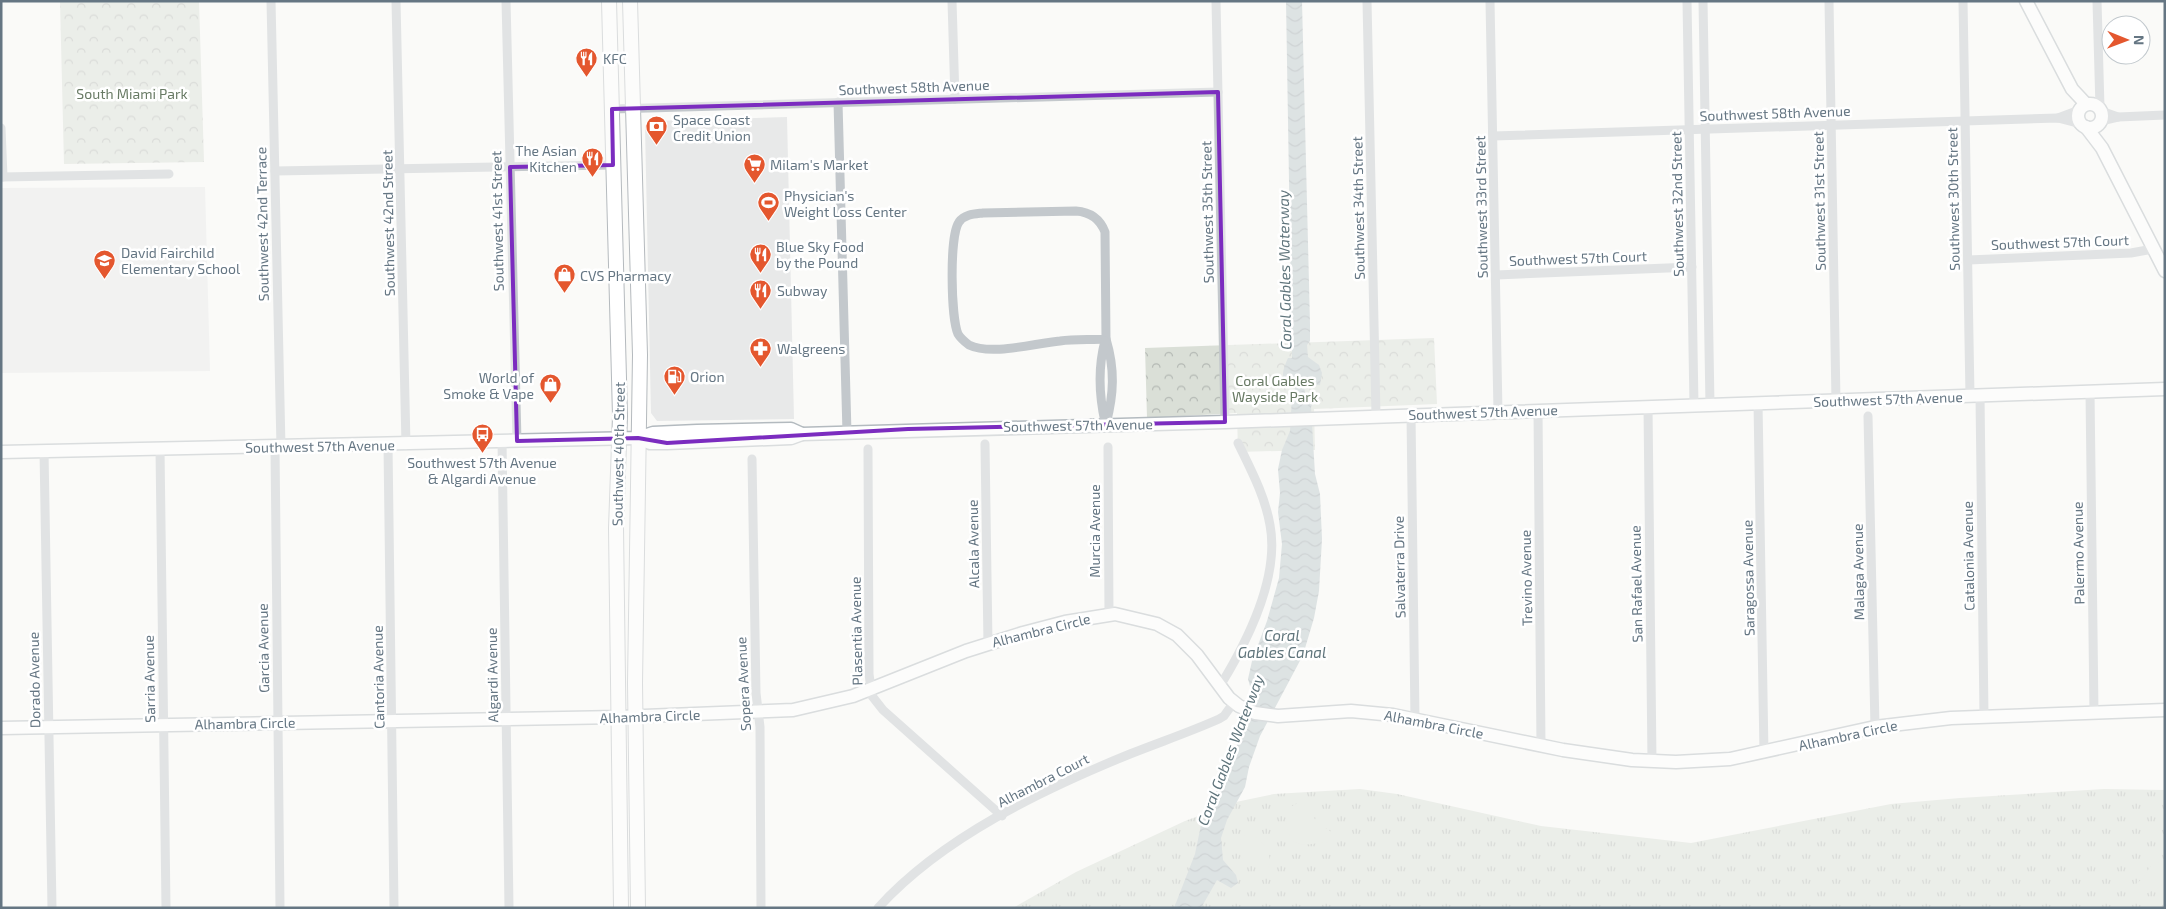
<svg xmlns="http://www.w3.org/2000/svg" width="2166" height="909" viewBox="0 0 2166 909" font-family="'Exo 2',sans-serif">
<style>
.built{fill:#e8e9e9}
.grass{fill:url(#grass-tufts)}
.forest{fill:url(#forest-crowns)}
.pitch{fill:#dadfd7}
.water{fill:url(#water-waves)}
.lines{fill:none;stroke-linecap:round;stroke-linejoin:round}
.secondary-casing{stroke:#b3babf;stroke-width:15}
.primary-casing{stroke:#b5babe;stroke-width:16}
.street{stroke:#c3c8cc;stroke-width:9}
.secondary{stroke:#fff;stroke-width:12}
.primary{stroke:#fff;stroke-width:14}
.marked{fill:none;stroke:#7b2cbf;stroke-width:4;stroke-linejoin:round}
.labels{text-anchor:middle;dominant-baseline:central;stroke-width:5;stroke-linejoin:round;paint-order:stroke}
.poi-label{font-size:14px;fill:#657683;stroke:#fff;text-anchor:start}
.street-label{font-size:14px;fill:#657683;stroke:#fff}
.park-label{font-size:14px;fill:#687a64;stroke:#fff}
.water-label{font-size:15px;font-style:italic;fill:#60757c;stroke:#fff}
</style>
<defs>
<pattern id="grass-tufts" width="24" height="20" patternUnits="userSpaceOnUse" patternTransform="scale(1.25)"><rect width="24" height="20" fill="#dadfd7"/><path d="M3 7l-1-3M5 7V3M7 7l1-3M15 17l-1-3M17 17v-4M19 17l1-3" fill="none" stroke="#b4b9b4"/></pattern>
<pattern id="forest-crowns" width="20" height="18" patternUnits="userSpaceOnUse" patternTransform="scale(1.25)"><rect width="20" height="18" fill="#dadfd7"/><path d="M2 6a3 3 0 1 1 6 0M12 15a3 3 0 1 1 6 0" fill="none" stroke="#b4b9b4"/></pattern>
<pattern id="water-waves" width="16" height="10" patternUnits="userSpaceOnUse" patternTransform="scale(1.25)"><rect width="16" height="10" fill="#bbc7cb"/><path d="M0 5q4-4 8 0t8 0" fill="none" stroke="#9ca6aa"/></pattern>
</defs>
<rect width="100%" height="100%" fill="#fafaf8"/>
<g class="built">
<path d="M787 117 794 419 657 421 651 413 645 127 652 121Z"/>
<path d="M205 187 210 371 1 373V188Z"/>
</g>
<path class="grass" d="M1360 789 1397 794 1541 826 1691 843 1891 804 1960 798 2104 789 2165 790V908H1013L1076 872 1185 821 1236 802 1274 794Z"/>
<g class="forest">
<path d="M60 1H199L204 162 64 164Z"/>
<path d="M1434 338 1437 404 1314 409 1315 450 1238 452 1237 413 1147 418 1145 348Z"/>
</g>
<g class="pitch">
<path d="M1298 803 1304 805 1318 823 1330 831 1331 837 1328 842 1303 845 1292 841C1286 829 1284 817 1292 806Z"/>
<path d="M1247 834C1262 835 1278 861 1265 871 1259 871 1258 869 1254 866 1241 856 1237 859 1241 839Z"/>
<path d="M2158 862 2165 865V884L2142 896 2138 894 2136 884 2142 879 2152 864Z"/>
</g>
<path class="water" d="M1286 1H1302L1310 324V341L1307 345 1308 357 1319 365 1322 373 1320 385 1304 386 1305 394H1317L1311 407 1315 474 1320 494 1322 539 1319 591 1314 618 1303 655 1260 736 1249 767 1245 787 1227 820 1221 838 1223 860 1236 875 1238 883 1231 888 1217 880 1201 908H1174L1195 854 1201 825 1255 704 1248 679 1252 661 1267 621 1279 578 1282 544 1278 512 1280 493 1278 469 1282 450 1290 431 1292 397 1295 395V386L1286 385C1280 376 1284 367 1288 358H1292V345L1290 340 1291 302Z"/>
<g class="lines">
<defs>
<g id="secondary">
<path d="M2026 1 2072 89 2086 104"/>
<circle cx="2090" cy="116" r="12"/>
<path d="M2086 127 2102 148 2165 271"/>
<path d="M638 438 650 443H667L791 438 802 434 1225 422 2165 389"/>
<path d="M1 452 638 438 653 433 697 431 791 429 802 434"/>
<path d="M1 728 619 717 793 710 853 696 966 651 1023 633 1065 622 1115 614 1157 624 1177 635 1197 655 1229 698 1239 706 1255 713 1278 716 1351 711 1393 715 1563 750 1632 760 1676 762 1730 759 1875 727 1951 718 2165 710"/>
</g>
<g id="primary">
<path d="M609 1 620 416 616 528 621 908"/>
<path d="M630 1 640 355 635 683 638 908"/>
</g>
</defs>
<use href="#secondary" class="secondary-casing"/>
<use href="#primary" class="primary-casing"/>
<g class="street">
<path d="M271 1 281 447"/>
<path d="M396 1 406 445"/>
<path d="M506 1 517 441"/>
<path d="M952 1 955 99"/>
<path d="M1216 1 1225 422"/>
<path d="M1367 1 1376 415"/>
<path d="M1490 1 1498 412"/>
<path d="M1687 1 1694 405"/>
<path d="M1703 1 1710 405"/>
<path d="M1829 1 1836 401"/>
<path d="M1963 1 1970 396"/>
<path d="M2097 1 2100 108"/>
<path d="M838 102 847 433"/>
<path d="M612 109 1218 92"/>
<path d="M2101 111 2118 117 2101 121"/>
<path d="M2118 117 2165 115"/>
<path d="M2058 118 2074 112H2078"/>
<path d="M1 128 3 177"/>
<path d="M1493 136 2058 118 2081 124"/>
<path d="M275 171 613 165"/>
<path d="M1 177 169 174"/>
<path d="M1076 211C1090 212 1100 219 1105 232L1106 339C1090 340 1075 339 1060 341 1035 343 992 356 969 345 965 342 961 339 958 334 951 318 949 236 959 222 965 214 975 214 983 213Z"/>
<path d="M1968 260 2131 253 2153 249"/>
<path d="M1496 275 1692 267"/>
<path d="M1106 339C1115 369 1114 394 1106 424"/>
<path d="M2090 392 2094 713"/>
<path d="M1980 396 1984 716"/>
<path d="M1758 403 1764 753"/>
<path d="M1648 407 1652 761"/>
<path d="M1538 411 1541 746"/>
<path d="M1411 415 1415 719"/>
<path d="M1868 416 1875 727"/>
<path d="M1105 422C1099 395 1098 367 1105 341"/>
<path d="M502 441 509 908"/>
<path d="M985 444 988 644"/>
<path d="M388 445 394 908"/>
<path d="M275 447 280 908"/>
<path d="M1108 447 1109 615"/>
<path d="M160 449 166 908"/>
<path d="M868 449 869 674 872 696 883 710 1002 816"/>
<path d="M44 451 52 908"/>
<path d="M752 459 756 693 760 727 761 908"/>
<path d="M1220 686C1247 642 1280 578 1270 525 1265 496 1251 470 1238 443"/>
<path d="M878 908C942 837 1044 789 1130 754 1160 742 1190 732 1219 719L1224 716 1234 702"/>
</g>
<use href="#secondary" class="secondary"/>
<use href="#primary" class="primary"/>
</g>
<path d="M0 0H2166V909H0ZM1218 92 1225 422 908 429 667 443 638 438 517 441 510 167 613 165 612 109Z" fill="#fafaf8" fill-opacity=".55" fill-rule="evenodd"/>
<path class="marked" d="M1218 92 1225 422 908 429 667 443 638 438 517 441 510 167 613 165 612 109Z"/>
<defs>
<symbol id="restaurant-pin" viewBox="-11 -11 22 30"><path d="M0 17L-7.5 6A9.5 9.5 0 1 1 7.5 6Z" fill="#e4572e" stroke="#fff"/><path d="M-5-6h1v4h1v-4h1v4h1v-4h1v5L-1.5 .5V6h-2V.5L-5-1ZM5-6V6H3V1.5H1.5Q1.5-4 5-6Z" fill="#fff"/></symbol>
<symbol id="bank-pin" viewBox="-11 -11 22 30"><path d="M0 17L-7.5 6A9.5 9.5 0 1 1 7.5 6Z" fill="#e4572e" stroke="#fff"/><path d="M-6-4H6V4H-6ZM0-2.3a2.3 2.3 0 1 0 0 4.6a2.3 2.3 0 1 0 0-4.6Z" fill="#fff"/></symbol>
<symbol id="supermarket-pin" viewBox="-11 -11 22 30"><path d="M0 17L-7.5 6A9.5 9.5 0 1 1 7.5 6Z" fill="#e4572e" stroke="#fff"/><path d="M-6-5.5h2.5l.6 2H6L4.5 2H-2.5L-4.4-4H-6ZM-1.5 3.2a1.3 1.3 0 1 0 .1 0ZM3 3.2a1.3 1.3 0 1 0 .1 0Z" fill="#fff"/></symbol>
<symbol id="stadium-pin" viewBox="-11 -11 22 30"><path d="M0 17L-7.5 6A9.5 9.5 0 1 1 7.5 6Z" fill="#e4572e" stroke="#fff"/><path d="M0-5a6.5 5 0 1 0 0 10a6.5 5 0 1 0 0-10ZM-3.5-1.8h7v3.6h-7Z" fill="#fff"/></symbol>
<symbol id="school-pin" viewBox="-11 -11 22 30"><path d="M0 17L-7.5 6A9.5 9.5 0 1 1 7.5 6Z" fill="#e4572e" stroke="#fff"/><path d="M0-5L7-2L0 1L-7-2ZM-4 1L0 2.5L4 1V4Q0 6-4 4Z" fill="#fff"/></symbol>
<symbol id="shop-pin" viewBox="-11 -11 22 30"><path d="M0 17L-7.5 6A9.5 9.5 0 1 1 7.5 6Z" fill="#e4572e" stroke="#fff"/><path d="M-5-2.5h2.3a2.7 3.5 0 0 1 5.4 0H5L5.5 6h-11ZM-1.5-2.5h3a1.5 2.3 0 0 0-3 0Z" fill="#fff"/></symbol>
<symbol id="pharmacy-pin" viewBox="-11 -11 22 30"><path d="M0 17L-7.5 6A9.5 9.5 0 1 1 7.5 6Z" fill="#e4572e" stroke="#fff"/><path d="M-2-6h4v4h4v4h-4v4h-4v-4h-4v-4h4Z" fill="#fff"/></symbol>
<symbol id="fuel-pin" viewBox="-11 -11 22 30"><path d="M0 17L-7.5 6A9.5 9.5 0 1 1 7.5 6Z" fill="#e4572e" stroke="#fff"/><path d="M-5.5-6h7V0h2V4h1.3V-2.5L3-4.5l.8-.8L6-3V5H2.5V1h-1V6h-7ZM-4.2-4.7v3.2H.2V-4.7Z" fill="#fff"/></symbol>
<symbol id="bus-pin" viewBox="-11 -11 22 30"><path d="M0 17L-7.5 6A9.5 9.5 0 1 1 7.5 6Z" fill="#e4572e" stroke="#fff"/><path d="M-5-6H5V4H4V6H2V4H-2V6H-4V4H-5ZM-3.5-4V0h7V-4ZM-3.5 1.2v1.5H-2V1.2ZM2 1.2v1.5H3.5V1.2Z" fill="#fff"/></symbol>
</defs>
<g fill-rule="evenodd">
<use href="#restaurant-pin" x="574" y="46" width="25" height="34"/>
<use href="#bank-pin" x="644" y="114" width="25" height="34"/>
<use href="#restaurant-pin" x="580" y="146" width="25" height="34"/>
<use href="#supermarket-pin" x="742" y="152" width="25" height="34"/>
<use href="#stadium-pin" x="756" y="190" width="25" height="34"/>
<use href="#restaurant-pin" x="748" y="242" width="25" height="34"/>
<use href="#school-pin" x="92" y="248" width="25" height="34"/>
<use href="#shop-pin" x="552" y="262" width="25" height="34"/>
<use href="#restaurant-pin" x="748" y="278" width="25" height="34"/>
<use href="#pharmacy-pin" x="748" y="336" width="25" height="34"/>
<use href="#fuel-pin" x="662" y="364" width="25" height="34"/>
<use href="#shop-pin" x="538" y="372" width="25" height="34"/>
<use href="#bus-pin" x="470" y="422" width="25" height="34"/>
</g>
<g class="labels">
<g class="poi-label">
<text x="603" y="58">KFC</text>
<text x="673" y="119">Space Coast<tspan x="673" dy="16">Credit Union</tspan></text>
<text x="577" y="150" text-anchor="end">The Asian<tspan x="577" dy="16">Kitchen</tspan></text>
<text x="770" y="164">Milam's Market</text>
<text x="784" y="195">Physician's<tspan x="784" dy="16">Weight Loss Center</tspan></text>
<text x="776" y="246">Blue Sky Food<tspan x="776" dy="16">by the Pound</tspan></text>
<text x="121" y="252">David Fairchild<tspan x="121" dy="16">Elementary School</tspan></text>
<text x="580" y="275">CVS Pharmacy</text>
<text x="777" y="290">Subway</text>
<text x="777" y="348">Walgreens</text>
<text x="690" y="376">Orion</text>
<text x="534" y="377" text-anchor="end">World of<tspan x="534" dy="16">Smoke &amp; Vape</tspan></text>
<text x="482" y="462" text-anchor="middle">Southwest 57th Avenue<tspan x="482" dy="16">&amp; Algardi Avenue</tspan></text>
</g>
<g class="street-label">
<text transform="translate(914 87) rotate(-2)">Southwest 58th Avenue</text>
<text transform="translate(1775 113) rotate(-2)">Southwest 58th Avenue</text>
<text transform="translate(1953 199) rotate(-91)">Southwest 30th Street</text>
<text transform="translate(1819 201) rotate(-91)">Southwest 31st Street</text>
<text transform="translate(1677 204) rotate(-91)">Southwest 32nd Street</text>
<text transform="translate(1481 207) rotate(-91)">Southwest 33rd Street</text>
<text transform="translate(1358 208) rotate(-91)">Southwest 34th Street</text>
<text transform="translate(1207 212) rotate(-91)">Southwest 35th Street</text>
<text transform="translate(497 221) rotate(-91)">Southwest 41st Street</text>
<text transform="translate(388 223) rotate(-91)">Southwest 42nd Street</text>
<text transform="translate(262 224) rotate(-91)">Southwest 42nd Terrace</text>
<text transform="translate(2060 242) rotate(-2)">Southwest 57th Court</text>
<text transform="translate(1578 258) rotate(-2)">Southwest 57th Court</text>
<text transform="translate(1888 399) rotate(-2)">Southwest 57th Avenue</text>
<text transform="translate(1483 412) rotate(-2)">Southwest 57th Avenue</text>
<text transform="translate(1078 425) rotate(-1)">Southwest 57th Avenue</text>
<text transform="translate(320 446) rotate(-1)">Southwest 57th Avenue</text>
<text transform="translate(618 454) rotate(-89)">Southwest 40th Street</text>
<text transform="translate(1094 531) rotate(-90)">Murcia Avenue</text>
<text transform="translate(973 544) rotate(-91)">Alcala Avenue</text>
<text transform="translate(2078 553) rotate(-91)">Palermo Avenue</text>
<text transform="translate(1968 556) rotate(-91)">Catalonia Avenue</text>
<text transform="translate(1399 567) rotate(-91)">Salvaterra Drive</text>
<text transform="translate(1858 572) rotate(-91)">Malaga Avenue</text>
<text transform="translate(1526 578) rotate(-91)">Trevino Avenue</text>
<text transform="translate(1748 578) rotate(-91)">Saragossa Avenue</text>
<text transform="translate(1636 584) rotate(-91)">San Rafael Avenue</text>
<text transform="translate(1041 630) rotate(-14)">Alhambra Circle</text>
<text transform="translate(856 631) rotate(-91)">Plasentia Avenue</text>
<text transform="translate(263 648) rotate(-91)">Garcia Avenue</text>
<text transform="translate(492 675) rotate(-91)">Algardi Avenue</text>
<text transform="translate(378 677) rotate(-91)">Cantoria Avenue</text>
<text transform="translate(149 679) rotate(-91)">Sarria Avenue</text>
<text transform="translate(34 680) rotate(-91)">Dorado Avenue</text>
<text transform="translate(743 684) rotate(-93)">Sopera Avenue</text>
<text transform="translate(650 716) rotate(-2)">Alhambra Circle</text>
<text transform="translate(245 723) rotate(-1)">Alhambra Circle</text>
<text transform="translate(1434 724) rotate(11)">Alhambra Circle</text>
<text transform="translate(1848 735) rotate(-12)">Alhambra Circle</text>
<text transform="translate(1043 780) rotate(-27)">Alhambra Court</text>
</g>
<g class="park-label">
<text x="132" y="93">South Miami Park</text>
<text x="1275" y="380">Coral Gables<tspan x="1275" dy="16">Wayside Park</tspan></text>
</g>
<g class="water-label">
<text transform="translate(1284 270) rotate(-91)">Coral Gables Waterway</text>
<text x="1282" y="635">Coral<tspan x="1282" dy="17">Gables Canal</tspan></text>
<text transform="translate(1230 750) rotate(-69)">Coral Gables Waterway</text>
</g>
</g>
<rect width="2166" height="909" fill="none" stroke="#657683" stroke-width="5"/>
<g transform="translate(2126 40) rotate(91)"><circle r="24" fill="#ffffff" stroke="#c1c8cd"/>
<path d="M0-4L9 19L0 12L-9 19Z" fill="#e4572e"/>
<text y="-8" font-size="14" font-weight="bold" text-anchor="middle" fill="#657683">N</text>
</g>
</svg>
